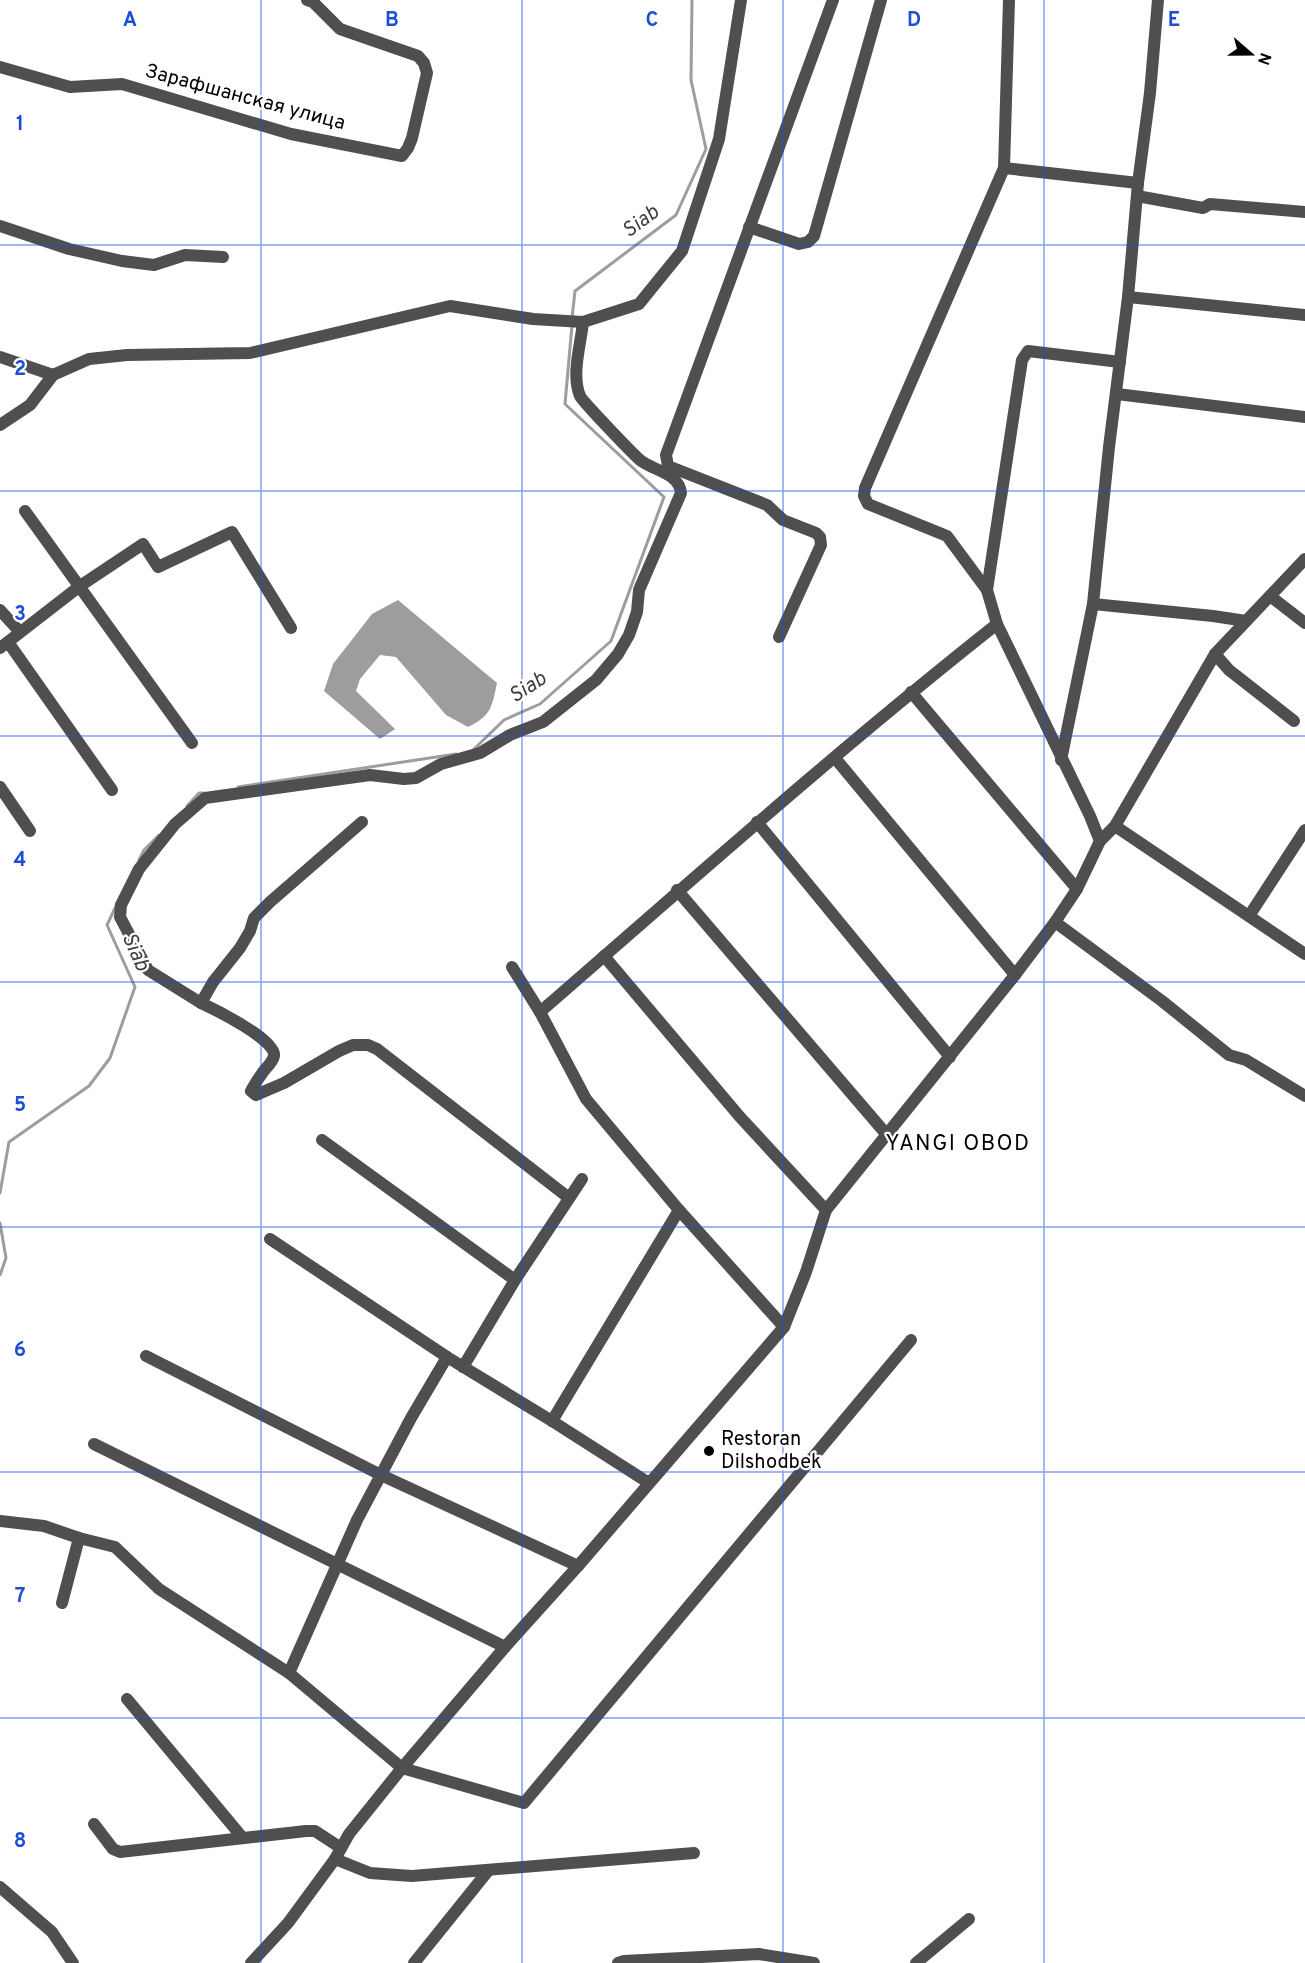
<svg xmlns="http://www.w3.org/2000/svg" width="1305" height="1963" viewBox="0 0 1305 1963" font-family="Overpass,sans-serif">
<style>
.water{fill:#9d9d9d}
.lines{fill:none;stroke-linecap:round;stroke-linejoin:round}
.stream{stroke:#9d9d9d;stroke-width:3}
.minor{stroke:#4f4f4f;stroke-width:12}
.tertiary{stroke:#4f4f4f;stroke-width:12}
.grid{fill:none;stroke:#1d4ed8;stroke-width:1.5;stroke-opacity:0.55}
.poi-dot{fill:#000;stroke:#fff;stroke-width:2}
.labels{text-anchor:middle;dominant-baseline:central;stroke-width:4.5;stroke-linejoin:round;paint-order:stroke}
.street-label{font-size:20px;fill:#000;stroke:#fff}
.poi-label{font-size:20px;fill:#000;stroke:#fff;text-anchor:start}
.water-label{font-size:21px;font-style:italic;fill:#3e3e3e;stroke:#fff}
.quarter-label{font-size:22px;letter-spacing:1.5px;fill:#000;stroke:#fff}
.grid-label{font-size:20px;text-anchor:middle;font-weight:bold;fill:#1d4ed8;stroke:#fff;stroke-width:4.5;stroke-linejoin:round;paint-order:stroke}
</style>
<rect width="100%" height="100%" fill="#fff"/>
<path class="water" d="M398 600 497 683C492 707 491 716 468 727L446 715 396 657 380 655 360 679 356 691 395 729 380 739 324 691 333 664 372 614Z"/>
<g class="lines">
<g class="stream">
<path d="M572 318 575 291 676 215 706 149 691 80 692 0"/>
<path d="M474 749 504 720 540 704 611 641 664 497 565 404 572 325"/>
<path d="M238 787 456 754"/>
<path d="M187 806 199 793H204"/>
<path d="M139 860 144 850 159 835"/>
<path d="M0 1193 9 1142 89 1086 110 1058 135 987 107 925 116 906"/>
<path d="M0 1223 6 1258 0 1275"/>
</g>
<g class="minor">
<path d="M0 67 70 87 122 84 291 134 402 156 408 148 412 138 427 73 424 63 418 56 340 29 313 2 307 0"/>
<path d="M1004 168 1138 183"/>
<path d="M1137 196 1203 208 1210 204 1305 212"/>
<path d="M0 226 69 249 122 261 154 265 185 255 223 257"/>
<path d="M749 227 799 244 808 242 814 236 881 0"/>
<path d="M1128 297 1305 315"/>
<path d="M0 357 53 375"/>
<path d="M1117 394 1305 417"/>
<path d="M0 425 30 405 53 375 89 359 127 355 250 353 450 306 533 319 583 322 639 304 682 251 719 139 741 0"/>
<path d="M25 511 192 743"/>
<path d="M987 590 947 536 868 504 864 496 865 488 1004 168 1009 0"/>
<path d="M1270 596 1305 623"/>
<path d="M1093 604 1213 616 1246 621"/>
<path d="M0 610 20 632"/>
<path d="M779 637 821 545 820 537 816 533 783 520 767 505 668 466 666 455 833 0"/>
<path d="M8 642 112 790"/>
<path d="M0 648 80 586 143 544 158 567 232 532 291 628"/>
<path d="M1215 654 1229 670 1294 721"/>
<path d="M911 692 1077 889"/>
<path d="M835 758 1015 975"/>
<path d="M1061 760 1093 604 1109 447 1128 297 1138 183 1150 93 1158 0"/>
<path d="M0 787 30 831"/>
<path d="M362 822 270 902 254 918 250 931 240 948 213 982 201 1003C214 1009 277 1040 274 1056 272 1064 265 1068 261 1075 257 1080 254 1086 251 1091L256 1095 284 1083 339 1051 353 1045H368L377 1049 569 1198"/>
<path d="M757 822 950 1057"/>
<path d="M1115 826 1305 954"/>
<path d="M1100 841 1090 816 997 624 987 590 1022 360 1028 351 1120 362"/>
<path d="M677 890 887 1135"/>
<path d="M1249 916 1305 830"/>
<path d="M1055 922 1162 1001 1229 1055 1246 1060 1305 1096"/>
<path d="M604 956 740 1117 826 1210"/>
<path d="M512 967 540 1012 586 1099 679 1210 784 1327"/>
<path d="M201 1003 148 970 120 917 121 905 139 869 175 824 205 798 370 775 404 779 416 778 441 764 480 753 510 735 543 722 596 680 618 654 629 635 637 612 639 590 681 493C679 473 654 471 640 460 632 453 583 402 580 396 571 374 581 344 583 322"/>
<path d="M540 1012C691 881 840 748 997 624"/>
<path d="M322 1140 515 1280"/>
<path d="M270 1239 447 1357 552 1421 649 1483"/>
<path d="M146 1356 381 1475 578 1566"/>
<path d="M463 1367 515 1280 582 1179"/>
<path d="M552 1421 679 1210"/>
<path d="M94 1444 505 1647"/>
<path d="M0 1521 44 1526 79 1538 115 1547 159 1589 289 1673 402 1768 524 1803 911 1340"/>
<path d="M62 1603 79 1538"/>
<path d="M289 1673 357 1520 411 1418 447 1357"/>
<path d="M127 1699 242 1837"/>
<path d="M94 1824 113 1849 120 1852 306 1831H315L341 1848"/>
<path d="M335 1859 370 1873 412 1876 694 1853"/>
<path d="M0 1887 52 1932 73 1963"/>
<path d="M414 1963 488 1871"/>
<path d="M618 1963 624 1961 759 1954 814 1963"/>
<path d="M916 1963 969 1919"/>
</g>
<path class="tertiary" d="M251 1963 288 1923 335 1859 349 1834 402 1768 505 1647 578 1566 784 1327 806 1272 826 1210 1015 975 1055 922 1077 889 1100 841 1115 826 1215 654 1305 559"/>
</g>
<path class="grid" d="M261 0V1963M522 0V1963M783 0V1963M1044 0V1963M0 245H1305M0 491H1305M0 736H1305M0 982H1305M0 1227H1305M0 1472H1305M0 1718H1305"/>
<circle class="poi-dot" cx="709" cy="1451" r="6"/>
<g class="labels">
<g class="street-label">
<text transform="translate(245 98) rotate(15)">Зарафшанская улица</text>
</g>
<g class="poi-label">
<text x="721" y="1440">Restoran<tspan x="721" dy="23">Dilshodbek</tspan></text>
</g>
<g class="water-label">
<text transform="translate(641 222) rotate(-37)">Siab</text>
<text transform="translate(528 688) rotate(-33)">Siab</text>
<text transform="translate(135 952) rotate(66)">Siab</text>
</g>
<g class="quarter-label">
<text x="958" y="1144">YANGI OBOD</text>
</g>
</g>
<g class="grid-label">
<text x="130" y="26">A</text>
<text x="392" y="26">B</text>
<text x="652" y="26">C</text>
<text x="914" y="26">D</text>
<text x="1174" y="26">E</text>
<text x="20" y="130">1</text>
<text x="20" y="375">2</text>
<text x="20" y="620">3</text>
<text x="20" y="866">4</text>
<text x="20" y="1111">5</text>
<text x="20" y="1356">6</text>
<text x="20" y="1602">7</text>
<text x="20" y="1847">8</text>
</g>
<g transform="translate(1251 54) rotate(110)" stroke="#ffffff" stroke-width="4.5" paint-order="stroke">
<path d="M0-4.5L10 22L0 15L-10 22Z" fill="#000000"/>
<text y="-9" font-size="16" font-weight="bold" text-anchor="middle" fill="#000000">N</text>
</g>
</svg>
